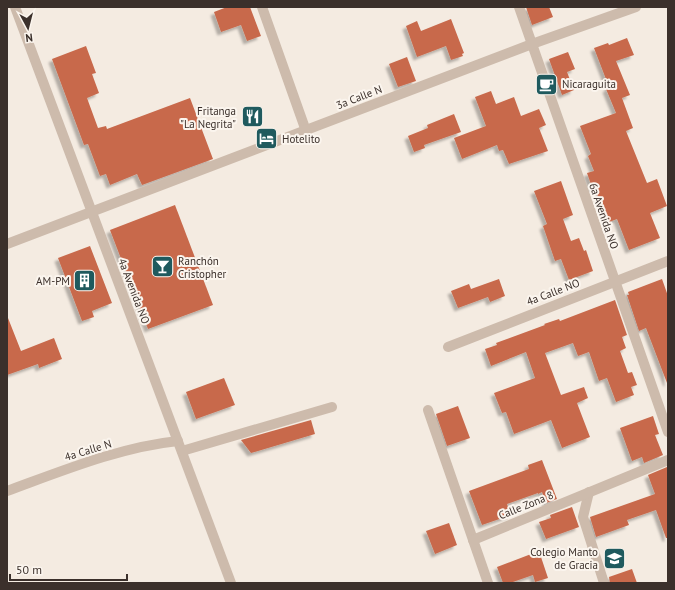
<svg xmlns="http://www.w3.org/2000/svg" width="675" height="590" viewBox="0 0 675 590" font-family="'PT Sans',sans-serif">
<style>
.building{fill:#c8694b;filter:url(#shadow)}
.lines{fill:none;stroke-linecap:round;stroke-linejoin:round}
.minor{stroke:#cdbbac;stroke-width:10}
.labels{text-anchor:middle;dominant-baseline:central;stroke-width:4;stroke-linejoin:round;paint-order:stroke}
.poi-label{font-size:11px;fill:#3b302b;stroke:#fbf5ee;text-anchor:start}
.street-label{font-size:11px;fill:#3b302b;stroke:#fbf5ee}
</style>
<defs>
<filter id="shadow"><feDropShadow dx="-3.5" dy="3.5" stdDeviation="1" flood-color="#0004"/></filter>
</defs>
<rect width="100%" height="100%" fill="#f4ebe1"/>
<g class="building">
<path d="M227 7H250L261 36 247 41 241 25 221 32 214 12Z"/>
<path d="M526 7H549L553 17 532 25Z"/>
<path d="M451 19 464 53 462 54 463 56 451 60 446 46 417 57 406 26 417 21 421 31Z"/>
<path d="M627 38 634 55 616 61 630 95 622 98 633 128 626 131 647 183 657 179 667 206 650 213 660 238 629 250 617 219 609 222 595 189 593 190 587 173 594 171 588 156 591 154 580 126 616 113 606 89 609 87 594 48 608 43 609 45Z"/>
<path d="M86 46 96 73 92 74 99 93 87 98 98 128 106 126 107 129 190 98 213 159 142 185 137 174 110 185 106 174 100 176 88 144 84 145 52 59Z"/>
<path d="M568 52 575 69 567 72 574 90 562 95 549 59Z"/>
<path d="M407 57 416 81 398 87 389 64Z"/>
<path d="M491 91 496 104 514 97 521 116 539 109 546 125 539 128 548 151 509 164 503 150 499 151 497 145 462 159 454 138 486 126 475 97Z"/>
<path d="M454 114 461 132 424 145 425 148 414 152 408 136 428 128 427 125Z"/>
<path d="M561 181 573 215 563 219 571 241 579 238 584 251 586 250 593 271 569 280 561 259 555 261 543 226 547 224 534 191Z"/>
<path d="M175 205 213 305 148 329 110 230Z"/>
<path d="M90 246 112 303 92 311 94 317 82 321 58 258Z"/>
<path d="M499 279 505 296 490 302 488 297 458 308 451 291 469 284 471 289Z"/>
<path d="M662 279 668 296V383H667L646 328 639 331 627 295H629L628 292Z"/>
<path d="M615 300 627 335 622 337 626 348 620 351 628 373 632 372 637 385 631 387 634 395 616 402 607 378 599 381 589 352 578 356 573 343 545 353 561 395 584 387 588 398 577 403 590 437 562 448 551 420 514 434 506 412 502 413 494 393 535 378 526 352 491 366 485 349 497 345 496 343 545 325 544 324 559 319 560 321Z"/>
<path d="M7 318H8L21 351 54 338 62 359 39 368 38 364 7 375Z"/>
<path d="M224 378 235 405 196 419 186 392Z"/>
<path d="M458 406 470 438 447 446 436 414Z"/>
<path d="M653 416 659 434 655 435 663 455 644 463 642 457 632 461 620 428Z"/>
<path d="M311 420 315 434 251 453 241 440Z"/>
<path d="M542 460 557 499 546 503 542 492 538 494V493L507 504 511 515 482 525 469 491 529 469 528 465Z"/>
<path d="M667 467 668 538H666L656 510 627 520 629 525 596 537 590 517 655 494 648 475Z"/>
<path d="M572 507 579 527 546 539 539 522 551 518 550 515Z"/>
<path d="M449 523 457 545 435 554 426 531Z"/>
<path d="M539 551 548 578 535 582 533 575 510 583H503L497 567Z"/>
<path d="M632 569 637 583H610L609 577Z"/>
</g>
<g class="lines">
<g class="minor">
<path d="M15 7 231 583"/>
<path d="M262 7 306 131"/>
<path d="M519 7 668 432"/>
<path d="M7 244 532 44 636 7"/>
<path d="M448 347 668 261"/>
<path d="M428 410 488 583"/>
<path d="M182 451 332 407"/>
<path d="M7 491C62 471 120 447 178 441"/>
<path d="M589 492 583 517 604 583"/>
<path d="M473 540 668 460"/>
</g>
</g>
<defs>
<symbol id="cafe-square" viewBox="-11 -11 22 22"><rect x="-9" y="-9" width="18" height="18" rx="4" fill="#1f5a5e" stroke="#fbf5ee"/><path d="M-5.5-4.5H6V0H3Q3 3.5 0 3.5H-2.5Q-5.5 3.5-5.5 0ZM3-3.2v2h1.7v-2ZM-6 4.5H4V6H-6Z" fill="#fff"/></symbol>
<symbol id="restaurant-square" viewBox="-11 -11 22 22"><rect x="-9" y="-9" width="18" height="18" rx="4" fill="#1f5a5e" stroke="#fbf5ee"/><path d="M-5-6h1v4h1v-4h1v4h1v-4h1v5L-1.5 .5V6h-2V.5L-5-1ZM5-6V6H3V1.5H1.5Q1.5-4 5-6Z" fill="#fff"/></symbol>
<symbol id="hotel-square" viewBox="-11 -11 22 22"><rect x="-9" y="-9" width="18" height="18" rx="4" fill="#1f5a5e" stroke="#fbf5ee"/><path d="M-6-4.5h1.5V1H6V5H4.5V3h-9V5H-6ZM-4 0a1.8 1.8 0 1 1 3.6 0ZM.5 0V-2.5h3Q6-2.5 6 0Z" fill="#fff"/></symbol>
<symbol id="bar-square" viewBox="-11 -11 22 22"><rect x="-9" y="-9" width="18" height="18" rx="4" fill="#1f5a5e" stroke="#fbf5ee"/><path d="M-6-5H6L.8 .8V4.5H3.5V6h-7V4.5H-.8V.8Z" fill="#fff"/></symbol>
<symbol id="building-square" viewBox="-11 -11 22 22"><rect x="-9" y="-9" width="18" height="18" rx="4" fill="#1f5a5e" stroke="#fbf5ee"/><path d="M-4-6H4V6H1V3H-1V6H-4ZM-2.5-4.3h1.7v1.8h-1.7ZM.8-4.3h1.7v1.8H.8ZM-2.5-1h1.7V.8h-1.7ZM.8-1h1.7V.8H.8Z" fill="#fff"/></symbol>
<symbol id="school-square" viewBox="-11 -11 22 22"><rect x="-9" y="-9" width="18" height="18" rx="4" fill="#1f5a5e" stroke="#fbf5ee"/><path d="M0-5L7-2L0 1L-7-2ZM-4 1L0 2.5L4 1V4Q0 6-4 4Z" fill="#fff"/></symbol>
</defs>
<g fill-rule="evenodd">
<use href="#cafe-square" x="534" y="72" width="25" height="25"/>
<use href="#restaurant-square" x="240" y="104" width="25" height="25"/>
<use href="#hotel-square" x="254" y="126" width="25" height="25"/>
<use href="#bar-square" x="150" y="254" width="25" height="25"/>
<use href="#building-square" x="72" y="268" width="25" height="25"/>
<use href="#school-square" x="602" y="546" width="25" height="25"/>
</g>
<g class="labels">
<g class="poi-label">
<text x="562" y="84">Nicaraguita</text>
<text x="236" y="111" text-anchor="end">Fritanga<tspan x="236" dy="13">"La Negrita"</tspan></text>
<text x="282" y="139">Hotelito</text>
<text x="178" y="261">Ranchón<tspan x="178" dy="13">Cristopher</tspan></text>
<text x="70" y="281" text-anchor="end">AM-PM</text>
<text x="598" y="552" text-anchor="end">Colegio Manto<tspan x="598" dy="13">de Gracia</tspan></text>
</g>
<g class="street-label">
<text transform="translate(359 97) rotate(-21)">3a Calle N</text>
<text transform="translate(604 216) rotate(71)">6a Avenida NO</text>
<text transform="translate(134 291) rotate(69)">4a Avenida NO</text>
<text transform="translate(553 292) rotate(-21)">4a Calle NO</text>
<text transform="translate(88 450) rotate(-17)">4a Calle N</text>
<text transform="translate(526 505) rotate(-22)">Calle Zona 8</text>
</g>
</g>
<rect width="675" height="590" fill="none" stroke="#3b302b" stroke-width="16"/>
<g transform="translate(28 28) rotate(173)" stroke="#fbf5ee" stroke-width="3" paint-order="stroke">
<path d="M0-3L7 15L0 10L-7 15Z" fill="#3b302b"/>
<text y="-6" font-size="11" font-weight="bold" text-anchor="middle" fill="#3b302b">N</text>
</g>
<path d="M10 574v6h117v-6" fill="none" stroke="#3b302b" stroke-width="2"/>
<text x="16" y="574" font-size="12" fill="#3b302b" stroke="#fbf5ee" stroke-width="3" paint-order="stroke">50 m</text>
</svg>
